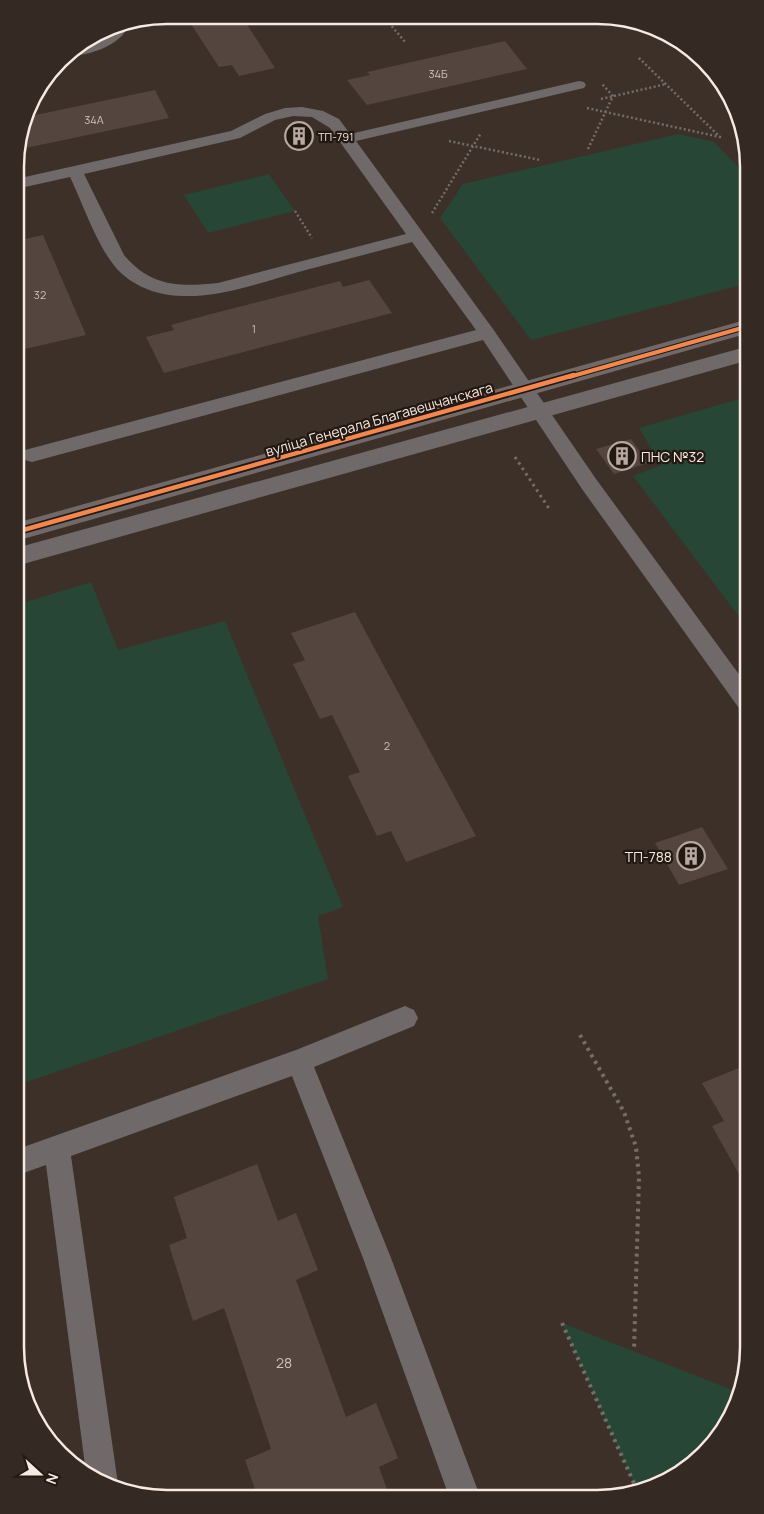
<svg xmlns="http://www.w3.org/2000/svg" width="764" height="1514" viewBox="0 0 764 1514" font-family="Manrope,sans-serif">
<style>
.green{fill:#274635}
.building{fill:#54453f}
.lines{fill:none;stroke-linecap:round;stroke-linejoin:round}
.path-far2{stroke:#746e6b;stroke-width:2.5;stroke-dasharray:2 2.5;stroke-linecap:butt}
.path-far1{stroke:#746e6b;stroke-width:3;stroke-dasharray:2.5 4;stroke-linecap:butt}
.path{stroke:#746e6b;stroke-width:4;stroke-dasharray:3 4.5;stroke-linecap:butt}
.lane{fill:#6f6a69;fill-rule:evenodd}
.street{fill:#6f6a69;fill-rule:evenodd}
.cycleway-far1-casing{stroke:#231913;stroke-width:6}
.cycleway-casing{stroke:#231913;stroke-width:8}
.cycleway-far1{stroke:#f5874c;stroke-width:4}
.cycleway{stroke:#f5874c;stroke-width:4.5}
.labels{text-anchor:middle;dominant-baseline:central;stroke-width:4.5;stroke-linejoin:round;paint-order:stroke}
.number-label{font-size:11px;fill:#cfc0b8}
.far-poi-label{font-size:11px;fill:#f8e9e1;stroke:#231913;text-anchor:start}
.street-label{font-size:14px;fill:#f8e9e1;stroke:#231913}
.poi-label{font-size:14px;fill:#f8e9e1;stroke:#231913;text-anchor:start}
.near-number-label{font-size:14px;fill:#cfc0b8}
.rim{fill:none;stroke:#f8e9e1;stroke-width:2.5}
</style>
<rect width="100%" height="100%" fill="#3d3029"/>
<g class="green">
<path d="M678 134 714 142 749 178V283L531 340 440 218 463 184Z"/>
<path d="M269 174 295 211 208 233 184 195Z"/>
<path d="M749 396V630L633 476 661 465 639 428Z"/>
<path d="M91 582 118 650 225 621 343 907 318 916 328 979 15 1086 16 605Z"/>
<path d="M562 1323 740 1393C730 1435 681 1485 638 1492Z"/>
</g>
<g class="building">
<path d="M185 15H241L275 68 239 76 232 65 219 67Z"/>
<path d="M505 41 527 69 367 105 347 80 370 75 367 72Z"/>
<path d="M155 90 169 118 16 150 26 117Z"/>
<path d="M43 235 86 335 16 351V241Z"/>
<path d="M369 280 392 313 164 373 146 337 174 330 171 325 211 314 340 281 343 287Z"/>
<path d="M631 439 648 463 614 474 596 449Z"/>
<path d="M355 612 386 670 476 836 406 862 391 831 377 836 348 776 360 772 332 715 320 719 293 664 305 660 291 633Z"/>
<path d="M702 827 728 869 679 885 655 843Z"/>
<path d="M749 1064V1192L712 1126 724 1121 702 1083Z"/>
<path d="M257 1164 278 1221 296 1213 318 1270 296 1280 346 1417 376 1403 398 1458 379 1467 390 1498H258L245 1460 271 1449 224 1308 193 1321 169 1245 187 1238 174 1197Z"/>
</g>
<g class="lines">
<g class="path-far2">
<path d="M383 16 406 43"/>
<path d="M313 17 318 16"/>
<path d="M601 99 666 84"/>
<path d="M587 108 720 137 639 58"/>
<path d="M449 141 540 160"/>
<path d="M588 149 613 96 602 84"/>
<path d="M295 211 312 238"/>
<path d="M432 213 481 133"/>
</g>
<path class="path-far1" d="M515 457 550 510"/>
<g class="path">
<path d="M580 1035 624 1112 636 1147 639 1177 634 1351"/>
<path d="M562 1323 638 1492"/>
</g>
<g class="lane">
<path d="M128 23C127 44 83 59 65 55 78 40 105 46 114 25Z"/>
<path d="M579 81 584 82 586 85 584 88 356 141 493 329 596 479 749 688V714L741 711 582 489 483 340 32 462 25 460 22 455 25 450 476 330 412 242C376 252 339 261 302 271 247 286 171 318 121 273 100 254 83 204 70 177L16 189V179L231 131 265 114 285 108 302 107 323 111 339 119 350 134ZM293 116 312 117 330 128 406 234 218 283C179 287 151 287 124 255L84 174 240 138 275 120Z"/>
<path d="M744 139 746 148 740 147 737 144 740 140Z"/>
<path d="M405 1006 414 1010 418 1018 414 1026 314 1067 391 1258 481 1499H450L363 1258 292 1076 71 1156 118 1484 116 1489 109 1487 86 1473 46 1165 15 1176V1150L296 1050Z"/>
</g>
<g class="street">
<path d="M749 319V333L16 541V523Z"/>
<path d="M749 346V360L16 566V548Z"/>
</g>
<defs>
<path id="cycleway-far1" d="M569 377 749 326"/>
<path id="cycleway" d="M16 532 574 375"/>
</defs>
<use href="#cycleway-far1" class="cycleway-far1-casing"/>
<use href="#cycleway" class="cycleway-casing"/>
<use href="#cycleway-far1" class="cycleway-far1"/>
<use href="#cycleway" class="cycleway"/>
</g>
<defs>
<symbol id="building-ring" viewBox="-11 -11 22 22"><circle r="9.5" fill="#231913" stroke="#b7a8a1" stroke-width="1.5"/><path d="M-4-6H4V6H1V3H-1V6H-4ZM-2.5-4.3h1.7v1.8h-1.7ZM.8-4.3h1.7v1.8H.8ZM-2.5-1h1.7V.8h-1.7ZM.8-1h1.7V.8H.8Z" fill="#b7a8a1"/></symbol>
</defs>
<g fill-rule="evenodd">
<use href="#building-ring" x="283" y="120" width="32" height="32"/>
<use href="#building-ring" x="606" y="440" width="32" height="32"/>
<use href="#building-ring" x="675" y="840" width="32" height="32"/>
</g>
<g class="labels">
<g class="number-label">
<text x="438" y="73">34Б</text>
<text x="94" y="119">34А</text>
<text x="40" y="294">32</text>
<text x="254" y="328">1</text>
<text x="387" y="745">2</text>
</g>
<g class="far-poi-label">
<text x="318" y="136">ТП-791</text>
</g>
<g class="street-label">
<text transform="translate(379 419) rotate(-16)">вуліца Генерала Благавешчанскага</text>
</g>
<g class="poi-label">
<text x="641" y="456">ПНС №32</text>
<text x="672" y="856" text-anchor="end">ТП-788</text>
</g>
<g class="near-number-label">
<text x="284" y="1362">28</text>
</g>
</g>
<path d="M0 0H764V1514H0ZM167 24H597A143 143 0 0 1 740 167V1347A143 143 0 0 1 597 1490H167A143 143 0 0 1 24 1347V167A143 143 0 0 1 167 24Z" fill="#342a23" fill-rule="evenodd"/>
<path class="rim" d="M167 24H597A143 143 0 0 1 740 167V1347A143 143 0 0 1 597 1490H167A143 143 0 0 1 24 1347V167A143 143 0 0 1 167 24Z"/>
<g transform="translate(40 1474) rotate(111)" stroke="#231913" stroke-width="4" paint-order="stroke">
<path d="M0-4L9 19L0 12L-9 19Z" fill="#f8e9e1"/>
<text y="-8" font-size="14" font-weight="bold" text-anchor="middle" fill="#f8e9e1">N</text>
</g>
</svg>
